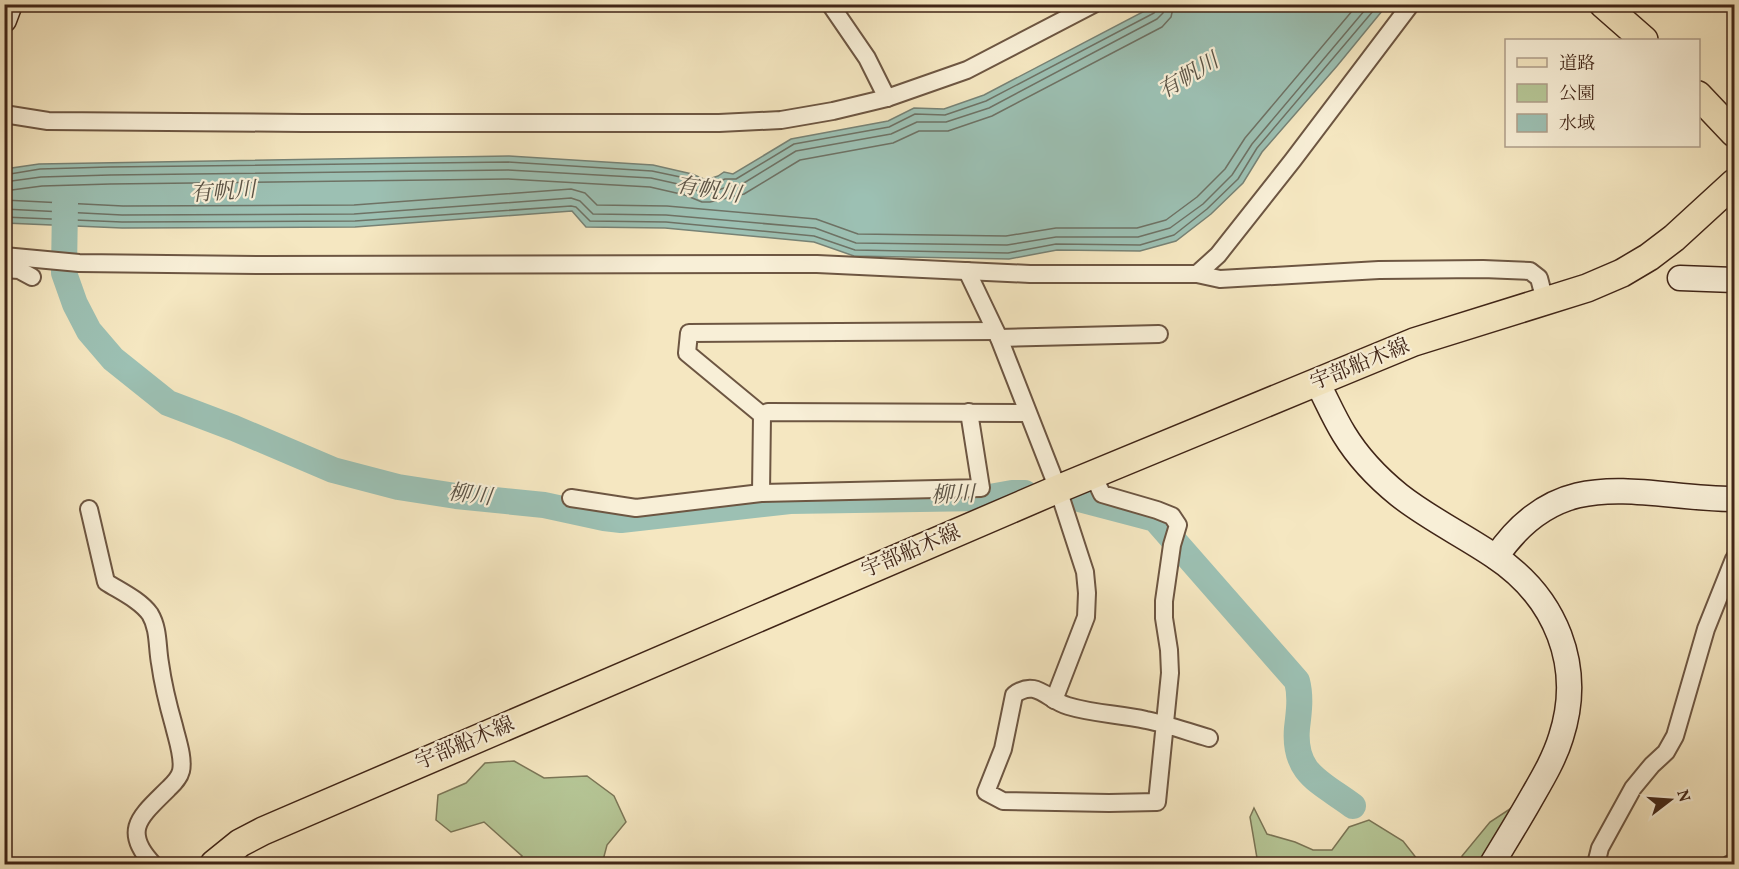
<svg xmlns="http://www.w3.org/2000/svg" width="1739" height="869" viewBox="0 0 1739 869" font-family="Vollkorn,'Noto Serif JP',serif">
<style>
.green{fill:#b6c797;stroke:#7b7657;stroke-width:1.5}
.water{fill:#9cc0b3;stroke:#778275;stroke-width:1.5}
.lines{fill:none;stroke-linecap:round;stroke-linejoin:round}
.shore{stroke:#6e7265;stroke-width:1.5}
.river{stroke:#9cc0b3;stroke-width:26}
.street-casing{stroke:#6d5642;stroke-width:20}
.secondary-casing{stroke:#402517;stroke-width:27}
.primary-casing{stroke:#402517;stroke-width:30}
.street{stroke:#f8efd7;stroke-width:16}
.secondary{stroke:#f8efd7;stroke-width:24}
.primary{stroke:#f5e7c1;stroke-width:27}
.labels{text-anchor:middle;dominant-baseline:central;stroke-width:4.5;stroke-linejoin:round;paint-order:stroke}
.street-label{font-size:21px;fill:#402517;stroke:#f8efd7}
.water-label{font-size:22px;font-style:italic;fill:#5c5446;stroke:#f8efd7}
</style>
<rect width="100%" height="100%" fill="#f5e7c1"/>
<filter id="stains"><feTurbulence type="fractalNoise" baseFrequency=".00333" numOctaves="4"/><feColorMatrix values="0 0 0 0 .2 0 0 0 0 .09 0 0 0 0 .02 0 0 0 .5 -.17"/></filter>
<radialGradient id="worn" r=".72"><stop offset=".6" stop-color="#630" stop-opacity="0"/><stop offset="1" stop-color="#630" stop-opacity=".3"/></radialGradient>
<g class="green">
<path d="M514 761 544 778 587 776 614 796 626 822 607 845 602 864H517L522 856 484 822 451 832 436 820 438 795 466 783 485 763Z"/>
<path d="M1513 807 1478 864H1462V856L1490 822Z"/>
<path d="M1254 808 1267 834 1295 842 1313 850H1332L1349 827 1369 820 1403 841 1421 864H1258L1250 817Z"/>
</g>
<path class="water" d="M1156 5H1387L1337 66 1262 152 1243 183 1211 214 1176 241 1140 251 1057 250 1009 259 854 256 814 242 665 228 586 227 572 211 355 227 122 228 5 223V169L39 164 509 156 653 165 692 174 706 180 718 176 724 172 733 174 791 139 888 121 914 108 944 109 984 95Z"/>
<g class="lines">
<g class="shore">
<path d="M4 175 40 169 109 167 508 162 652 171 690 179 708 186 725 179H736L794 144 889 127 915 114 945 115 986 101 1154 13 1157 9V4"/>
<path d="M4 182 41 177 110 175 508 170 651 178 687 186 702 193H709L727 187 739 186 796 151 891 134 917 122H946L989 108 1157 19 1163 13 1165 4"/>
<path d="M4 191 42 186 110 184 508 179 650 187 685 195 702 202H710L744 194 800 160 893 143 919 131H948L992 116 1162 27 1171 17 1174 4"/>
<path d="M4 200 123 206 354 205 571 189 585 193 597 205 667 206 816 219 858 234 1006 236 1056 228H1137L1166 220 1197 197 1225 169 1245 138 1358 4"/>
<path d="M4 209 122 215 354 214 571 198 580 201 593 214 666 215 815 228 856 243 1007 245 1056 237H1138L1170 228 1203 204 1232 175 1252 144 1370 4"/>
<path d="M4 217 122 222 355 221 571 206 576 207 590 221 666 222 814 236 855 250 1008 253 1056 244 1140 245 1174 235 1207 209 1238 179 1257 148 1379 4"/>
</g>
<g class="river">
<path d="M65 203 64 273 75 304 89 331 113 359 168 403 234 428 333 470 398 487 456 496 544 505 604 518 621 520 790 501 984 498 1012 493H1025"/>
<path d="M1075 498 1155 519 1297 681C1301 696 1299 712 1297 728 1293 774 1321 782 1353 806"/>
</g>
<defs>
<g id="street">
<path d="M830 4 867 58 887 98"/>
<path d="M4 114 48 121 304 123H719L781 120 833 111 887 98 967 70 1094 4"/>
<path d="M4 256 79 263 265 265 817 264 1030 274H1197L1220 279 1379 270 1483 269 1530 271 1539 278 1545 301"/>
<path d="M4 269 19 270 32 277"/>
<path d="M967 271 999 338 1058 489 1085 572 1087 593 1086 617 1054 700"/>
<path d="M1197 274 1218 255 1293 160 1411 4"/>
<path d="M999 338 1159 334"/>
<path d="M762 415 687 353 689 333 995 331"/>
<path d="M1093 475 1102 494 1157 510 1172 516 1178 525 1172 545 1164 601V618L1169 650 1170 673 1157 802 1109 803 1003 801 986 792 1003 749 1014 695C1036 678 1047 700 1068 706 1094 714 1120 714 1146 720 1167 724 1188 732 1209 738"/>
<path d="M761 493 762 415 768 412 1027 413"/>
<path d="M571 498 636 508 761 493 981 488 969 412"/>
<path d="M89 509 106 582C120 591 140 600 150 614 159 629 157 647 160 663 163 685 168 705 174 726 177 739 184 758 181 771 179 779 173 784 168 789 141 816 121 830 153 864"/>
<path d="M1596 864 1600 848 1633 788 1652 765 1666 752 1675 736 1706 629 1734 559"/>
<path d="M1730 864 1734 863"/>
</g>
<g id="secondary">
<path d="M4 20 10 4"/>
<path d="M1680 278 1734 280"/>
<path d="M1317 382C1326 399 1334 418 1344 434 1358 457 1378 478 1399 495 1428 518 1463 535 1494 556 1556 597 1584 666 1561 737 1554 760 1541 781 1529 802 1517 823 1504 844 1492 864"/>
<path d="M1496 557C1561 461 1638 498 1734 499"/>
</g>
<g id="primary">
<path d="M1603 4 1644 40"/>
<path d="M1698 95 1734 133"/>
<path d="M214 864 240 843 263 831 1058 489 1317 382 1414 342 1587 288 1622 273 1649 257 1674 238 1734 183"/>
</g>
</defs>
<use href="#street" class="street-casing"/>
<use href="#secondary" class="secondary-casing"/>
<use href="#primary" class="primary-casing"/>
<use href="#street" class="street"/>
<use href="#secondary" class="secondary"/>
<use href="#primary" class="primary"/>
</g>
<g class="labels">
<g class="street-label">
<text transform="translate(1360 365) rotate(-22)">宇部船木線</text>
<text transform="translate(911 552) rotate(-23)">宇部船木線</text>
<text transform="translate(465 744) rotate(-23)">宇部船木線</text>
</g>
<g class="water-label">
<text transform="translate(1189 77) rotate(-31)">有帆川</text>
<text transform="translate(708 191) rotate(9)">有帆川</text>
<text transform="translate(223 193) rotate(-4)">有帆川</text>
<text transform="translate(470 496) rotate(7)">柳川</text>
<text transform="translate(953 496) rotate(-2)">柳川</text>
</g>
</g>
<rect width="1739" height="869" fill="none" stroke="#f5e7c1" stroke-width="24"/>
<rect x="6" y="6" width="1727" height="857" fill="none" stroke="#402517" stroke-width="3"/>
<rect x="12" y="12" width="1715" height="845" fill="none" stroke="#402517" stroke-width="1.5"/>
<rect x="1505" y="39" width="195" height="108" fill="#f8efd7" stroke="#ae9e8a" stroke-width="1.5"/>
<rect x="1517" y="58" width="30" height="9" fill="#f5e7c1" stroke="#ae9e8a" stroke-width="1.5"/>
<text x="1559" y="69" font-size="18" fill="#402517">道路</text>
<rect x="1517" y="84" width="30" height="18" fill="#b6c797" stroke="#ae9e8a" stroke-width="1.5"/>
<text x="1559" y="99" font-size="18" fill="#402517">公園</text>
<rect x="1517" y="114" width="30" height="18" fill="#9cc0b3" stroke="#ae9e8a" stroke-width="1.5"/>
<text x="1559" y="129" font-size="18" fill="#402517">水域</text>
<g transform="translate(1670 800) rotate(73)" stroke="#f8efd7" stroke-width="4.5" paint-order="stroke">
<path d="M0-4.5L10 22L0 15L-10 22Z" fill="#402517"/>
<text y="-9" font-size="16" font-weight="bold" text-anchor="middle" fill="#402517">N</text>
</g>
<rect width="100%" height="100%" filter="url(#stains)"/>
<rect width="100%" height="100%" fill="url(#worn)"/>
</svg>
